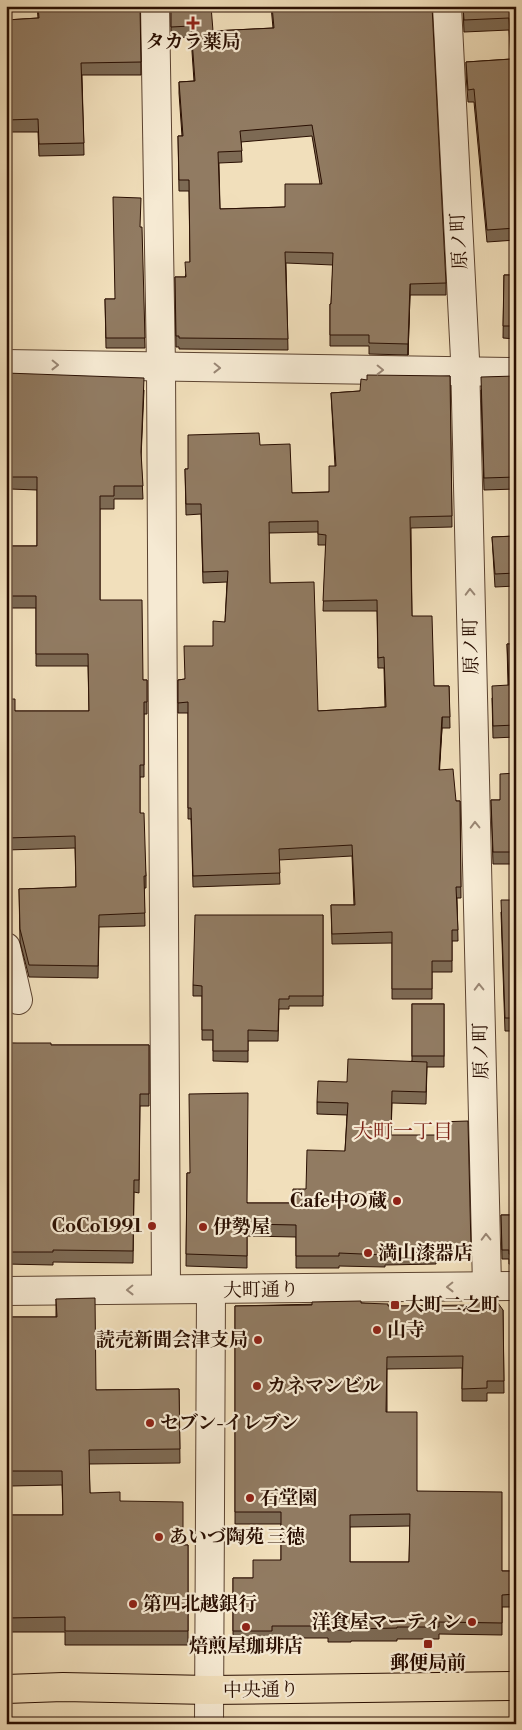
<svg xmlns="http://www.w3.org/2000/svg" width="522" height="1730" viewBox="0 0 522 1730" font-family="'Libre Bodoni','Noto Serif JP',serif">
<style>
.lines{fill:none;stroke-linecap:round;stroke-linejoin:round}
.minor-casing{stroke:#5c4330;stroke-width:30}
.highway-casing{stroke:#2a0f02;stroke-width:30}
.minor{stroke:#f6ead3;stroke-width:28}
.highway{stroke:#f1dfbb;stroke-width:28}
.wall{fill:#7d6a54;stroke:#2a0f02;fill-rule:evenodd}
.shaded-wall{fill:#665645;stroke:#2a0f02}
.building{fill:#917b62;stroke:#2a0f02;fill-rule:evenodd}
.oneway{stroke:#9a8775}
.poi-dot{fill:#8f2418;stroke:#f6ead3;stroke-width:2}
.labels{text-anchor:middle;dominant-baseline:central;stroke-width:4.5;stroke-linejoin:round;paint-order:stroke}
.poi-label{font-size:19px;font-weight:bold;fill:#2a0f02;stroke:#f6ead3;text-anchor:start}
.street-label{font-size:19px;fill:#2a0f02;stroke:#f6ead3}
.neighbourhood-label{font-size:20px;fill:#7a1f14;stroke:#f6ead3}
</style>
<rect width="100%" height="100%" fill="#f1dfbb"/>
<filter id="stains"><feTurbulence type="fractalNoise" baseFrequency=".004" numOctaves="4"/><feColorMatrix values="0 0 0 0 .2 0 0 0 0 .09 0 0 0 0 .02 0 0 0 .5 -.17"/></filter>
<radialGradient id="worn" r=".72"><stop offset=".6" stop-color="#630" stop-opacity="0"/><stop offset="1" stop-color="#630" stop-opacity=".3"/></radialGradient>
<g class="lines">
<defs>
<g id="minor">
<path d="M155 6 161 367 166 1289"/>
<path d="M447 6 465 359 487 1286"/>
<path d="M6 364 516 372"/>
<path d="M6 947 18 1000"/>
<path d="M6 1291 516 1286"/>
<path d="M209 1724 211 1290"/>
</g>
<path id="highway" d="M6 1689 63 1687 209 1690 516 1686"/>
</defs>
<use href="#minor" class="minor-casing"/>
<use href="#highway" class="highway-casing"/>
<use href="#minor" class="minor"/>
<use href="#highway" class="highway"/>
</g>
<g class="wall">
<path d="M37 6H140L141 75H82L84 155 39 156 38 132H6V20L38 18Z"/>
<path d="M171 6 213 31 273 28 271 6H348L446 283V295H410L408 355 369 354V346H330V304H331L333 265 286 263 288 350 179 349V347H176L175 277H185L190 262 189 191H179L178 136H182L179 93V82L194 81 191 37 171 38ZM312 136 320 184 285 207 220 209 219 163 242 162 241 142Z"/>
<path d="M463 6H516V240L487 242 474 102H468L466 74V62L511 59 509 30 464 32Z"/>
<path d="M140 227 145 348H106L105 299H115Z"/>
<path d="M504 275H516V339L503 338Z"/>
<path d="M6 373 144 390 141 458 143 499H114V509H100V600L143 680H147V714H144V777H140V813L146 876V888H144L145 926 99 927 98 978 29 977 20 942 19 889 76 887 75 848 6 850V699L15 711H89L88 666H36V608H6V546H37V490L10 489V488H6Z"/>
<path d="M450 376 452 527 411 528 412 616 434 686H449L450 728H442L439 770 456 801H460L461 898H457L458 941H452V972H432V999H392V943L332 944 331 905H354L352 856 279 860 280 884 193 887 191 819H188V713H178V680L185 679 213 646 225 622 227 582 203 583 201 514 186 515 185 469H188L260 445 292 493 329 492 335 466 331 393 360 391 367 380ZM318 532V545H326L323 611H377L378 668H384L385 707 318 711 270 583 269 533Z"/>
<path d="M516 376V489L484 490 481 390Z"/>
<path d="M516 536V586L495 587 492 537Z"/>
<path d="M507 644H516V737L493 738 492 698 508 685Z"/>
<path d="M516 773V864H493L491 800H500Z"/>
<path d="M6 878 7 896V909H6Z"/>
<path d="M516 900V1031H505L501 912Z"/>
<path d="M323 915V1006H289V1009H279L278 1041H248V1062L213 1061V1040H202V996H193V985Z"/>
<path d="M412 1004H444V1067H427L426 1104 392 1103 391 1135 471 1248V1260H436V1264L385 1265V1267L339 1266V1268H296V1237L247 1236V1268L186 1266 187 1173H190L248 1203H292L345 1151 347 1115 317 1114V1102L347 1082 412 1061Z"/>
<path d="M6 1043 51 1045H149V1106H140L139 1193 134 1192 133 1263 53 1262V1265L6 1264Z"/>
<path d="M501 1215H516V1264H509V1259H502Z"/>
<path d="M56 1299 96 1390 179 1389 180 1463 89 1464 90 1493 120 1501 183 1545H188V1645H65V1632H6V1317H56ZM62 1485 63 1515H10L11 1486Z"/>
<path d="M361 1303 388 1306 503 1310 504 1393H487V1401H462V1368L387 1369V1412L417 1491 502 1571H516V1607H502V1635L439 1634V1639H397V1641H351V1642H328V1638H272V1643H233V1578H253L281 1560V1524H235V1306ZM410 1526 409 1562H350V1527Z"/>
</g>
<g class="shaded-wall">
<path d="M410 284V295L408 355V344Z"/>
<path d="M442 717V728L439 780V770Z"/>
</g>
<g class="building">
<path d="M38 6H140L141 62 81 63 84 143 39 144 38 119 6 120V20L39 18Z"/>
<path d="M171 6H211L213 31 274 28 272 6H348V8L361 6H432L446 283 410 284 408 344 369 343V335H330V304H331L333 253 285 252 288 339 179 338V336H176L175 277H186L185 262H190L189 180H179L178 136H183L179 82 195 81 191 26 171 27ZM312 125 322 184H285V207L220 209 218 152 242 151 240 131Z"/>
<path d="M463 6H516V228L487 230 474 89 468 90 466 62 512 59 509 18 464 20Z"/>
<path d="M113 197 141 198 140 227H142L145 338H106L105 299H115Z"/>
<path d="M504 275H516V326H503Z"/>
<path d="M6 373 144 378 141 452 143 486H114V496H100V600H142L143 680H147V702H144V765H140V813H144L146 876H144L145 913 99 915 98 966 29 965 20 929 19 889 76 887 75 836 6 838V699H15V711H89L88 654H36V596H6V546H37V477H10V475H6Z"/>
<path d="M367 375 450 376 452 516 410 517 412 616H432L434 686H449L450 717H442L439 770 453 769 456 801H460L461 887H456L458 930H452V961H432V989H392V932L332 934 331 905H355L352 845 279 849 280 873 193 876 191 808H188V702L178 703V680L185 679 184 646H213V621L225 622 228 571 203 572 201 504H186L185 469H188V435L259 433 260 445 290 444 292 493 329 492V466H336L331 393 360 391 361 379 367 380ZM318 521V534L326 535 323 601 377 600 378 658 384 657 386 707 318 711 314 582 270 583 269 522Z"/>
<path d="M516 376V477L484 478 481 377Z"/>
<path d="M516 536V573L495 574 492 537Z"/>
<path d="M507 644H516V725L493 726 492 686 509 685Z"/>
<path d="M516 773V852H493L491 800H500V774Z"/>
<path d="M501 900H516V1018H505Z"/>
<path d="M195 915H323V996H289V999H279L278 1031 248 1030V1051H213V1030H202V986L193 985Z"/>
<rect x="412" y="1004" width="32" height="52"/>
<path d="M6 1043H51V1045H149V1094H140L139 1180H134L133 1251 53 1250V1252H6Z"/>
<path d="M348 1059 427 1062 426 1092 392 1091 391 1135H438L437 1122 468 1121 471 1248H436V1252L385 1253V1255L339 1253V1256H296V1225L247 1224V1256L186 1254 187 1173H190L189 1094 248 1093 247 1203H292L293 1189H306L307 1150 345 1151 348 1103 317 1102 318 1081 347 1082Z"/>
<path d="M501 1215H516V1255L509 1254V1250H502Z"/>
<path d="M95 1298 96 1390 179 1389 180 1449 89 1450 90 1493 120 1492V1501L183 1502V1545H188V1631H65V1617L6 1618V1317H57L56 1299ZM11 1471H62L63 1515H10Z"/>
<path d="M495 1299 503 1310 504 1381H487V1388L462 1389 463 1356 387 1357 386 1412H417V1491L502 1492V1571H516V1594L502 1595V1623L439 1622V1627H397V1628L351 1629V1630H328V1626H272V1631H233V1578H253V1560H281V1512H235V1306L312 1305V1302L361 1301V1303L388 1304V1306L471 1305V1300ZM410 1514 409 1562H350V1515Z"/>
<rect x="94" y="1721" width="22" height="3"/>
<path d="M395 1721 504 1724H352L395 1723Z"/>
</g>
<defs><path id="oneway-chevron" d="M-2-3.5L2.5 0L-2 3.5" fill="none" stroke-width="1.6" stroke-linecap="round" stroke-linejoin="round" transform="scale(1.25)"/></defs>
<g class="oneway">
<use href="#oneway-chevron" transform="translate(55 365) rotate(1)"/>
<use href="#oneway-chevron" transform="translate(217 368) rotate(1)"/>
<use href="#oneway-chevron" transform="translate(380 370) rotate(1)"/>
<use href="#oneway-chevron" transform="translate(470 592) rotate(-91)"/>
<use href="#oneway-chevron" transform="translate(475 825) rotate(-91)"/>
<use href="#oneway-chevron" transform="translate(479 987) rotate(-91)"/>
<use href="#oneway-chevron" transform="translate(486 1237) rotate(-91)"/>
<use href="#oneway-chevron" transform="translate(450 1287) rotate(179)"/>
<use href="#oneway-chevron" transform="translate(130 1290) rotate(179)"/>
</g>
<g class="poi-dot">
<path d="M190.5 15.5h5v5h5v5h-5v5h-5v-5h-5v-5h5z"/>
<circle cx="397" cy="1201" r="5"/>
<circle cx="152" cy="1226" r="5"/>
<circle cx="203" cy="1227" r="5"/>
<circle cx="368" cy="1253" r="5"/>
<rect x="390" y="1300" width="10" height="10" rx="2.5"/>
<circle cx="377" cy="1330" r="5"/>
<circle cx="258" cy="1340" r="5"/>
<circle cx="257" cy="1386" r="5"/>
<circle cx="150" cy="1423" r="5"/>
<circle cx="250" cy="1498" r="5"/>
<circle cx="159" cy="1537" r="5"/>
<circle cx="133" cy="1604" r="5"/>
<circle cx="472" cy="1622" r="5"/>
<circle cx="246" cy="1627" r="5"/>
<rect x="423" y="1639" width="10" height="10" rx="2.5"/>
</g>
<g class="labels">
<g class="poi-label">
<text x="193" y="42" text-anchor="middle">タカラ薬局</text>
<text x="387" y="1201" text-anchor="end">Cafe中の蔵</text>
<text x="142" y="1226" text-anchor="end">CoCo1991</text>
<text x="213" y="1227">伊勢屋</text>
<text x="378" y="1253">満山漆器店</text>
<text x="405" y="1305">大町二之町</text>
<text x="387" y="1330">山寺</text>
<text x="248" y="1340" text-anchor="end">読売新聞会津支局</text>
<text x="267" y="1386">カネマンビル</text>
<text x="160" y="1423">セブン-イレブン</text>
<text x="260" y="1498">石堂園</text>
<text x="169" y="1537">あいづ陶苑 三徳</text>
<text x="143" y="1604">第四北越銀行</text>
<text x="462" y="1622" text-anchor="end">洋食屋マーティン</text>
<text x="246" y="1646" text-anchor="middle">焙煎屋珈琲店</text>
<text x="428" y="1663" text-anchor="middle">郵便局前</text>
</g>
<g class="street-label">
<text transform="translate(459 241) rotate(-93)">原ノ町</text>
<text transform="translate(471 646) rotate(-91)">原ノ町</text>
<text transform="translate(481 1051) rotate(-91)">原ノ町</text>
<text transform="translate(261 1290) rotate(-1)">大町通り</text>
<text transform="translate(261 1690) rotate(-1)">中央通り</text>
</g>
<g class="neighbourhood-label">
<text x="403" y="1132">大町一丁目</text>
</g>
</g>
<rect width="522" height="1730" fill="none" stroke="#f1dfbb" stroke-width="25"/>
<rect x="8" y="8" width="507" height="1715" fill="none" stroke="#2a0f02" stroke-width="2.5"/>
<rect x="12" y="12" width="497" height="1705" fill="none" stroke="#2a0f02"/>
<rect width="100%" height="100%" filter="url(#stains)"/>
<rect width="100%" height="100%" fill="url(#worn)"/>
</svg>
